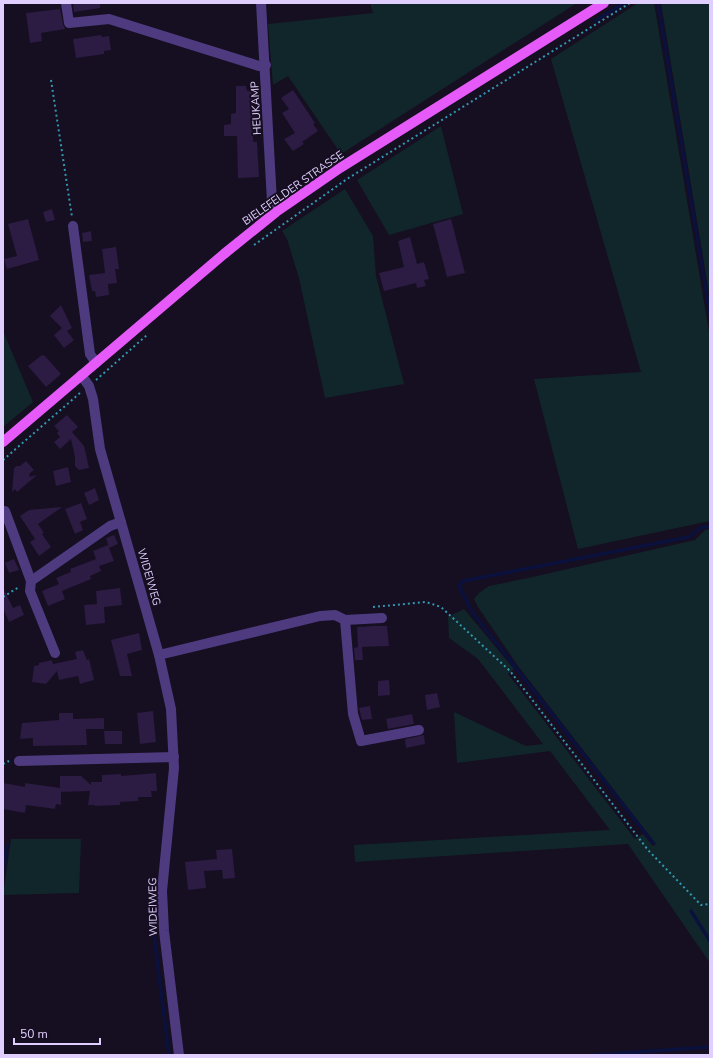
<svg xmlns="http://www.w3.org/2000/svg" width="713" height="1058" viewBox="0 0 713 1058" font-family="'Nunito Sans',sans-serif">
<style>
.green{fill:#11262b}
.lines{fill:none;stroke-linecap:round;stroke-linejoin:round}
.stream{stroke:#0b113d;stroke-width:3.5}
.building{fill:#2c1b42}
.path{stroke:#3198b0;stroke-width:2;stroke-dasharray:2 3;stroke-linecap:butt}
.minor{stroke:#4e3a7f;stroke-width:10}
.major{stroke:#e65afa;stroke-width:10}
.labels{text-anchor:middle;dominant-baseline:central;stroke-width:4;stroke-linejoin:round;paint-order:stroke}
.street-label{font-size:11px;fill:#e0cffe;stroke:#160e21}
</style>
<rect width="100%" height="100%" fill="#160e21"/>
<g class="green">
<path d="M370 3H577L341 154 288 76 273 85 268 24 373 13Z"/>
<path d="M638 3H654L710 338V521L578 549 534 379 641 372 551 59Z"/>
<path d="M661 3H710V299Z"/>
<path d="M441 126 463 214 389 235 357 180Z"/>
<path d="M345 189 373 236 376 276 404 384 325 398 299 278 287 239 282 231Z"/>
<path d="M3 331 33 402 3 427Z"/>
<path d="M710 529V963L628 844 355 862 354 845 610 830 550 751 457 763 454 712 526 746 543 744 478 659 449 638 448 617 464 609 514 669 508 674 635 839 643 834 653 846 656 844 518 666 478 607 474 599 479 593 489 586 528 578 695 540 705 530Z"/>
<path d="M11 839H81L79 893 3 895Z"/>
</g>
<g class="lines">
<g class="stream">
<path d="M658 3 710 314"/>
<path d="M595 21 624 3"/>
<path d="M653 843 472 612 459 586 463 581 689 537 700 528 710 526"/>
<path d="M3 869 7 846"/>
<path d="M154 905 151 912 169 1055"/>
<path d="M691 911 710 941"/>
<path d="M593 1055 710 1047"/>
</g>
</g>
<g class="building">
<path d="M73 3H100V8L74 12Z"/>
<path d="M60 9 63 24 65 29 41 33 42 41 30 43 26 13Z"/>
<path d="M101 35 102 37 109 36 111 50 104 51V54L76 58 73 39Z"/>
<path d="M236 86H246L247 91H252V93H254L255 125H253V142H257L259 177 238 178 237 136H224V125L231 124V114L236 113Z"/>
<path d="M293 90 315 123 313 124 318 131 302 142 304 144 293 151 284 139 295 133 282 113 289 109 281 98Z"/>
<path d="M52 209 55 220 46 222 43 212Z"/>
<path d="M28 219 39 260 7 269 4 259 17 256 8 224Z"/>
<path d="M451 219 465 273 447 277 433 224Z"/>
<path d="M91 231 92 241 83 242 82 233Z"/>
<path d="M410 237 417 264 424 262 429 279 424 280 426 286 417 288 416 283 384 291 379 273 404 267 398 241Z"/>
<path d="M116 247 119 269H115L117 283 108 284 109 295 96 297 95 291H92L89 275 105 273 102 249Z"/>
<path d="M61 305 72 328 67 331 74 340 64 348 54 335 62 328 50 316Z"/>
<path d="M42 355 43 356 44 355 61 374 46 387 28 366Z"/>
<path d="M67 415 78 427 72 432 84 446 89 468 79 470 75 466V457L71 439 60 449 54 442 60 437 57 433 59 431 54 426Z"/>
<path d="M26 461 34 470 29 474 30 476 29 477 37 475 17 492 15 489 12 492 14 468 17 466H20Z"/>
<path d="M68 467 71 482 56 486 53 471Z"/>
<path d="M95 488 99 500 89 505 84 493Z"/>
<path d="M81 503 87 519 80 522 83 530 75 534 65 509Z"/>
<path d="M62 507 38 524 44 533 42 534 51 547 39 556 30 542 35 539 20 516 29 510Z"/>
<path d="M114 535 118 544 109 548 106 538Z"/>
<path d="M108 545 114 561 99 566 101 571 90 576 91 579 62 591 65 599 48 606 42 591 59 584 56 578 71 572 70 569 96 559 93 551Z"/>
<path d="M14 559 19 570 9 573 5 563Z"/>
<path d="M3 588 13 608 20 605 24 615 9 622 3 608Z"/>
<path d="M120 588 122 605 104 607 105 623 86 625 84 605 97 604 96 591Z"/>
<path d="M374 626H387L389 646 362 647 363 660H355L354 648 358 647 357 627Z"/>
<path d="M139 633 142 650 127 654 132 676H120L111 640Z"/>
<path d="M83 650 87 660 89 659 94 680 80 684 78 676 59 680 57 671 46 684 32 682 34 666 39 665V663L52 660 53 664 77 659 75 652Z"/>
<path d="M389 680 390 695 378 696V681Z"/>
<path d="M437 693 440 707 427 710 425 695Z"/>
<path d="M370 706 372 719 362 720 359 708Z"/>
<path d="M153 711 156 742 140 744 137 713Z"/>
<path d="M59 713H73V719L104 718V729H86L87 745 33 746V738L20 739 22 723 59 720Z"/>
<path d="M412 714 414 724 388 729 386 719Z"/>
<path d="M104 731H122V744H105Z"/>
<path d="M424 735 425 744 406 748 405 739Z"/>
<path d="M156 773 157 791H151L152 797H138V801L120 802V805L95 806V805H88L90 791 61 792V805L56 804 55 809 26 805 25 813 3 809V783L25 787V783L60 788V776H81L91 785V782H102V775L121 774V776Z"/>
<path d="M232 849 235 878 223 879 222 870 204 871 206 888 188 890 185 862 217 859 216 850Z"/>
</g>
<g class="lines">
<g class="path">
<path d="M51 80 72 217"/>
<path d="M254 245 347 179 630 3"/>
<path d="M96 380 147 335"/>
<path d="M3 460 80 393"/>
<path d="M3 597 19 587"/>
<path d="M373 607 426 602 441 607 510 671 648 850 701 905 710 904"/>
<path d="M3 764 9 761"/>
</g>
<g class="minor">
<path d="M66 3 69 23 109 19 259 66 266 65"/>
<path d="M261 3 272 202 276 212"/>
<path d="M73 226 90 354 96 363"/>
<path d="M81 375 89 386 93 399 100 449 159 655 171 709 174 768 162 891 164 931 179 1055"/>
<path d="M5 511 31 581 30 591 55 653"/>
<path d="M31 581 110 526 121 522"/>
<path d="M345 620 353 714 361 741 419 730"/>
<path d="M159 655 320 616 335 615 345 620 382 618"/>
<path d="M19 761 174 757"/>
</g>
<path class="major" d="M3 442 224 254 276 212 340 168 604 3"/>
</g>
<g class="labels">
<g class="street-label">
<text transform="translate(256 108) rotate(-93)">HEUKAMP</text>
<text transform="translate(293 188) rotate(-35)">BIELEFELDER STRASSE</text>
<text transform="translate(149 577) rotate(74)">WIDEIWEG</text>
<text transform="translate(153 907) rotate(-91)">WIDEIWEG</text>
</g>
</g>
<rect width="713" height="1058" fill="none" stroke="#e0cffe" stroke-width="8"/>
<path d="M14 1038v6h86v-6" fill="none" stroke="#e0cffe" stroke-width="2"/>
<text x="20" y="1038" font-size="12" fill="#e0cffe" stroke="#160e21" stroke-width="3" paint-order="stroke">50 m</text>
</svg>
